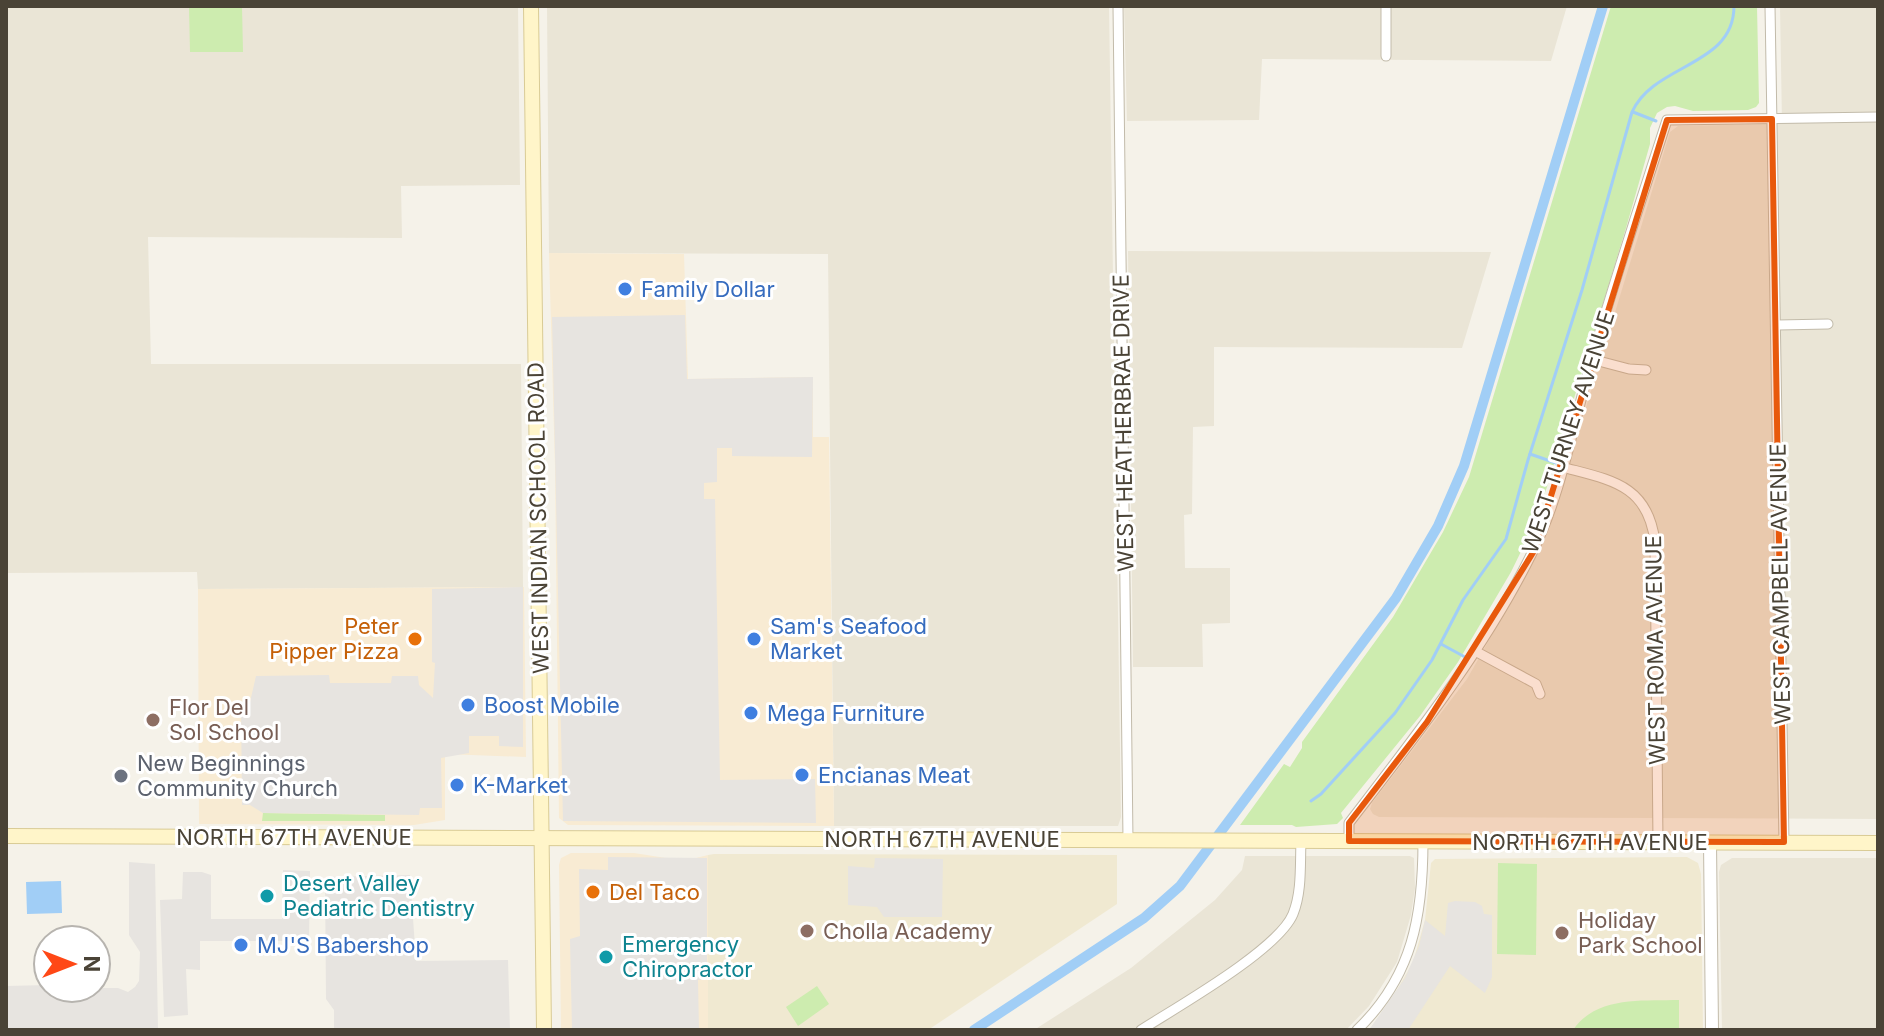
<svg xmlns="http://www.w3.org/2000/svg" width="1884" height="1036" viewBox="0 0 1884 1036" font-family="Inter,sans-serif">
<style>
.residential{fill:#eae5d6}
.commercial{fill:#f8ebd3}
.education{fill:#f0e9d1}
.green{fill:#cdecaf}
.parking{fill:#e7e4e0}
.water{fill:#a1cef6}
.lines{fill:none;stroke-linecap:round;stroke-linejoin:round}
.stream{stroke:#a1cef6;stroke-width:3}
.canal{stroke:#a1cef6;stroke-width:10}
.minor-casing{stroke:#c2bbaa;stroke-width:11}
.tertiary-casing{stroke:#c2bbaa;stroke-width:14}
.secondary-casing{stroke:#d9cb95;stroke-width:16}
.minor{stroke:#fff;stroke-width:9}
.tertiary{stroke:#fff;stroke-width:12}
.secondary{stroke:#fff5c9;stroke-width:14}
.marked{fill:#e8590c;fill-opacity:0.2;stroke:#e8590c;stroke-width:6;stroke-linejoin:round}
.shop-dot{fill:#3f7fe0;stroke:#fff;stroke-width:3}
.food-dot{fill:#e8710a;stroke:#fff;stroke-width:3}
.education-dot{fill:#8d6e63;stroke:#fff;stroke-width:3}
.worship-dot{fill:#6b7280;stroke:#fff;stroke-width:3}
.culture-dot{fill:#0f9aa8;stroke:#fff;stroke-width:3}
.labels{text-anchor:middle;dominant-baseline:central;stroke-width:6;stroke-linejoin:round;paint-order:stroke}
.shop-label{font-size:22px;fill:#366cbe;stroke:#fff;text-anchor:start}
.street-label{font-size:22px;fill:#4a4336;stroke:#fff}
.food-label{font-size:22px;fill:#c56008;stroke:#fff;text-anchor:end}
.education-label{font-size:22px;fill:#785e54;stroke:#fff;text-anchor:start}
.worship-label{font-size:22px;fill:#5b616d;stroke:#fff;text-anchor:start}
.culture-label{font-size:22px;fill:#0d838f;stroke:#fff;text-anchor:start}
</style>
<rect width="100%" height="100%" fill="#f5f2e9"/>
<g class="residential">
<path d="M6 6H518L520 185 401 186 402 238 148 237 151 364H521L523 587 198 589 197 572 6 573Z"/>
<path d="M547 6H1109L1121 817 1118 826H834L828 254 549 253Z"/>
<path d="M1124 6H1567L1551 61 1262 59 1259 120 1127 121Z"/>
<path d="M1780 6H1878V819L1379 817 1373 814 1370 809 1372 803 1467 679 1536 557 1548 532 1670 132 1678 126 1782 124Z"/>
<path d="M1128 251 1491 252 1462 348 1214 347V426L1193 427 1192 514 1184 515 1185 568H1230V623L1202 624 1203 667H1133Z"/>
<path d="M1245 856H1410L1414 858 1415 888 1411 915 1397 962 1369 1006 1346 1030H1034L1131 968 1215 900 1242 870Z"/>
<path d="M1732 858H1878V1030H1722L1719 872 1721 865Z"/>
</g>
<g class="commercial">
<path d="M549 253 684 254 688 379 813 377V437H829L834 826 568 825 559 818 555 466Z"/>
<path d="M524 587 526 757 445 754V820L414 825 199 824 198 589Z"/>
<path d="M571 853H634L666 858H696L708 855V1030H561L559 865 561 858Z"/>
</g>
<g class="education">
<path d="M714 854 1117 855V904L928 1030H708V855Z"/>
<path d="M1687 857 1698 863 1701 874 1703 1030H1369L1390 1002 1413 962 1425 920 1431 863 1435 859Z"/>
</g>
<g class="green">
<path d="M189 6H242L243 52H190Z"/>
<path d="M1611 6H1757L1759 103 1756 107 1748 110 1693 111 1675 106 1667 107 1657 113 1650 128V144L1626 228 1547 487 1529 535 1511 572 1458 662 1420 716 1341 813 1343 818 1337 824 1296 827 1292 825H1240L1284 764 1290 767 1302 748V742L1393 617 1443 532 1469 477Z"/>
<path d="M263 813 385 815V821H262Z"/>
<path d="M1498 863 1537 864 1536 955 1497 954Z"/>
<path d="M817 986 829 1004 798 1026 786 1007Z"/>
<path d="M1679 1000V1030H1573C1596 996 1642 1001 1679 1000Z"/>
</g>
<g class="parking">
<path d="M685 315 687 379 813 377 812 457 732 456V448H717V482L704 483V499H715L720 780 815 779 816 823 563 821 552 317Z"/>
<path d="M523 587V747L499 746V736H469V753L441 758 442 808H420L419 815 263 813 250 805H242L241 703 250 702 256 676 329 675 330 683H391L392 676H418L419 685 433 698 435 663 432 662V589Z"/>
<path d="M608 857 707 858V979L698 980 699 1030H572L570 939 580 936 579 869 608 870Z"/>
<path d="M875 858 943 859 942 917H884L877 907 848 905V866L874 868Z"/>
<path d="M129 862 155 864 158 1029 6 1030V986L48 985 53 993H79L85 988H118L128 992 135 987 139 981 140 952 129 935Z"/>
<path d="M283 870 310 871 309 941H200V970L186 969 188 1015 164 1017 160 900 182 899 183 872H202L211 875V919H282Z"/>
<path d="M410 875 416 961 508 960 510 1030H334V1010L326 999 325 877Z"/>
<path d="M1455 901 1475 902 1482 906 1484 914 1492 915V977L1485 993 1450 966 1408 1030H1369L1405 978 1419 946 1425 920 1445 936 1448 903Z"/>
</g>
<path class="water" d="M61 881 62 913 27 914 26 882Z"/>
<g class="lines">
<g class="stream">
<path d="M1633 112 1656 121"/>
<path d="M1530 454 1556 463"/>
<path d="M1441 644 1465 657"/>
<path d="M1311 801 1321 794 1395 713 1432 660 1463 600 1506 539 1528 460 1582 290 1632 112C1654 63 1734 67 1734 6"/>
</g>
<path class="canal" d="M974 1030 1144 918 1180 886 1396 598 1438 526 1464 466 1603 6"/>
<defs>
<g id="minor">
<path d="M1118 6 1128 840"/>
<path d="M1386 6V56"/>
<path d="M1770 6 1784 842"/>
<path d="M1776 325 1828 324"/>
<path d="M1591 359 1629 369 1646 370"/>
<path d="M1562 467C1610 480 1648 484 1655 542L1658 842"/>
<path d="M1475 651 1536 684 1540 694"/>
<path d="M1349 841V823C1415 737 1484 650 1532 553 1560 499 1574 422 1591 362 1614 281 1641 201 1667 120L1878 117"/>
<path d="M1141 1030C1177 1007 1278 950 1293 914 1302 892 1300 865 1301 841"/>
<path d="M1357 1030C1413 976 1423 915 1423 841"/>
</g>
<path id="tertiary" d="M1710 842 1712 1030"/>
<g id="secondary">
<path d="M531 6 544 1030"/>
<path d="M6 836 1878 843"/>
</g>
</defs>
<use href="#minor" class="minor-casing"/>
<use href="#tertiary" class="tertiary-casing"/>
<use href="#secondary" class="secondary-casing"/>
<use href="#minor" class="minor"/>
<use href="#tertiary" class="tertiary"/>
<use href="#secondary" class="secondary"/>
</g>
<path class="marked" d="M1772 119 1784 842 1349 841V823L1427 722 1534 551 1667 120Z"/>
<g class="shop-dot">
<circle cx="625" cy="289" r="8"/>
<circle cx="754" cy="639" r="8"/>
<circle cx="468" cy="705" r="8"/>
<circle cx="751" cy="713" r="8"/>
<circle cx="802" cy="775" r="8"/>
<circle cx="457" cy="785" r="8"/>
<circle cx="241" cy="945" r="8"/>
</g>
<g class="food-dot">
<circle cx="415" cy="639" r="8"/>
<circle cx="593" cy="892" r="8"/>
</g>
<g class="education-dot">
<circle cx="153" cy="720" r="8"/>
<circle cx="807" cy="931" r="8"/>
<circle cx="1562" cy="933" r="8"/>
</g>
<circle class="worship-dot" cx="121" cy="776" r="8"/>
<g class="culture-dot">
<circle cx="267" cy="896" r="8"/>
<circle cx="606" cy="957" r="8"/>
</g>
<g class="labels">
<g class="shop-label">
<text x="641" y="289">Family Dollar</text>
<text x="770" y="626">Sam's Seafood<tspan x="770" dy="25">Market</tspan></text>
<text x="484" y="705">Boost Mobile</text>
<text x="767" y="713">Mega Furniture</text>
<text x="818" y="775">Encianas Meat</text>
<text x="473" y="785">K-Market</text>
<text x="257" y="945">MJ'S Babershop</text>
</g>
<g class="street-label">
<text transform="translate(1123 423) rotate(-91)">WEST HEATHERBRAE DRIVE</text>
<text transform="translate(1568 432) rotate(-72)">WEST TURNEY AVENUE</text>
<text transform="translate(538 518) rotate(-91)">WEST INDIAN SCHOOL ROAD</text>
<text transform="translate(1780 584) rotate(-91)">WEST CAMPBELL AVENUE</text>
<text transform="translate(1655 650) rotate(-91)">WEST ROMA AVENUE</text>
<text x="294" y="837">NORTH 67TH AVENUE</text>
<text x="942" y="839">NORTH 67TH AVENUE</text>
<text x="1590" y="842">NORTH 67TH AVENUE</text>
</g>
<g class="food-label">
<text x="399" y="626">Peter<tspan x="399" dy="25">Pipper Pizza</tspan></text>
<text x="609" y="892" text-anchor="start">Del Taco</text>
</g>
<g class="education-label">
<text x="169" y="707">Flor Del<tspan x="169" dy="25">Sol School</tspan></text>
<text x="1578" y="920">Holiday<tspan x="1578" dy="25">Park School</tspan></text>
<text x="823" y="931">Cholla Academy</text>
</g>
<g class="worship-label">
<text x="137" y="763">New Beginnings<tspan x="137" dy="25">Community Church</tspan></text>
</g>
<g class="culture-label">
<text x="283" y="883">Desert Valley<tspan x="283" dy="25">Pediatric Dentistry</tspan></text>
<text x="622" y="944">Emergency<tspan x="622" dy="25">Chiropractor</tspan></text>
</g>
</g>
<rect width="1884" height="1036" fill="none" stroke="#4a4336" stroke-width="16"/>
<g transform="translate(72 964) rotate(90)"><circle r="38" fill="#ffffff" stroke="#b7b4af" stroke-width="2"/>
<path d="M0-6L14 30L0 20L-14 30Z" fill="#ff4816"/>
<text y="-12" font-size="22" font-weight="bold" text-anchor="middle" fill="#4a4336">N</text>
</g>
</svg>
